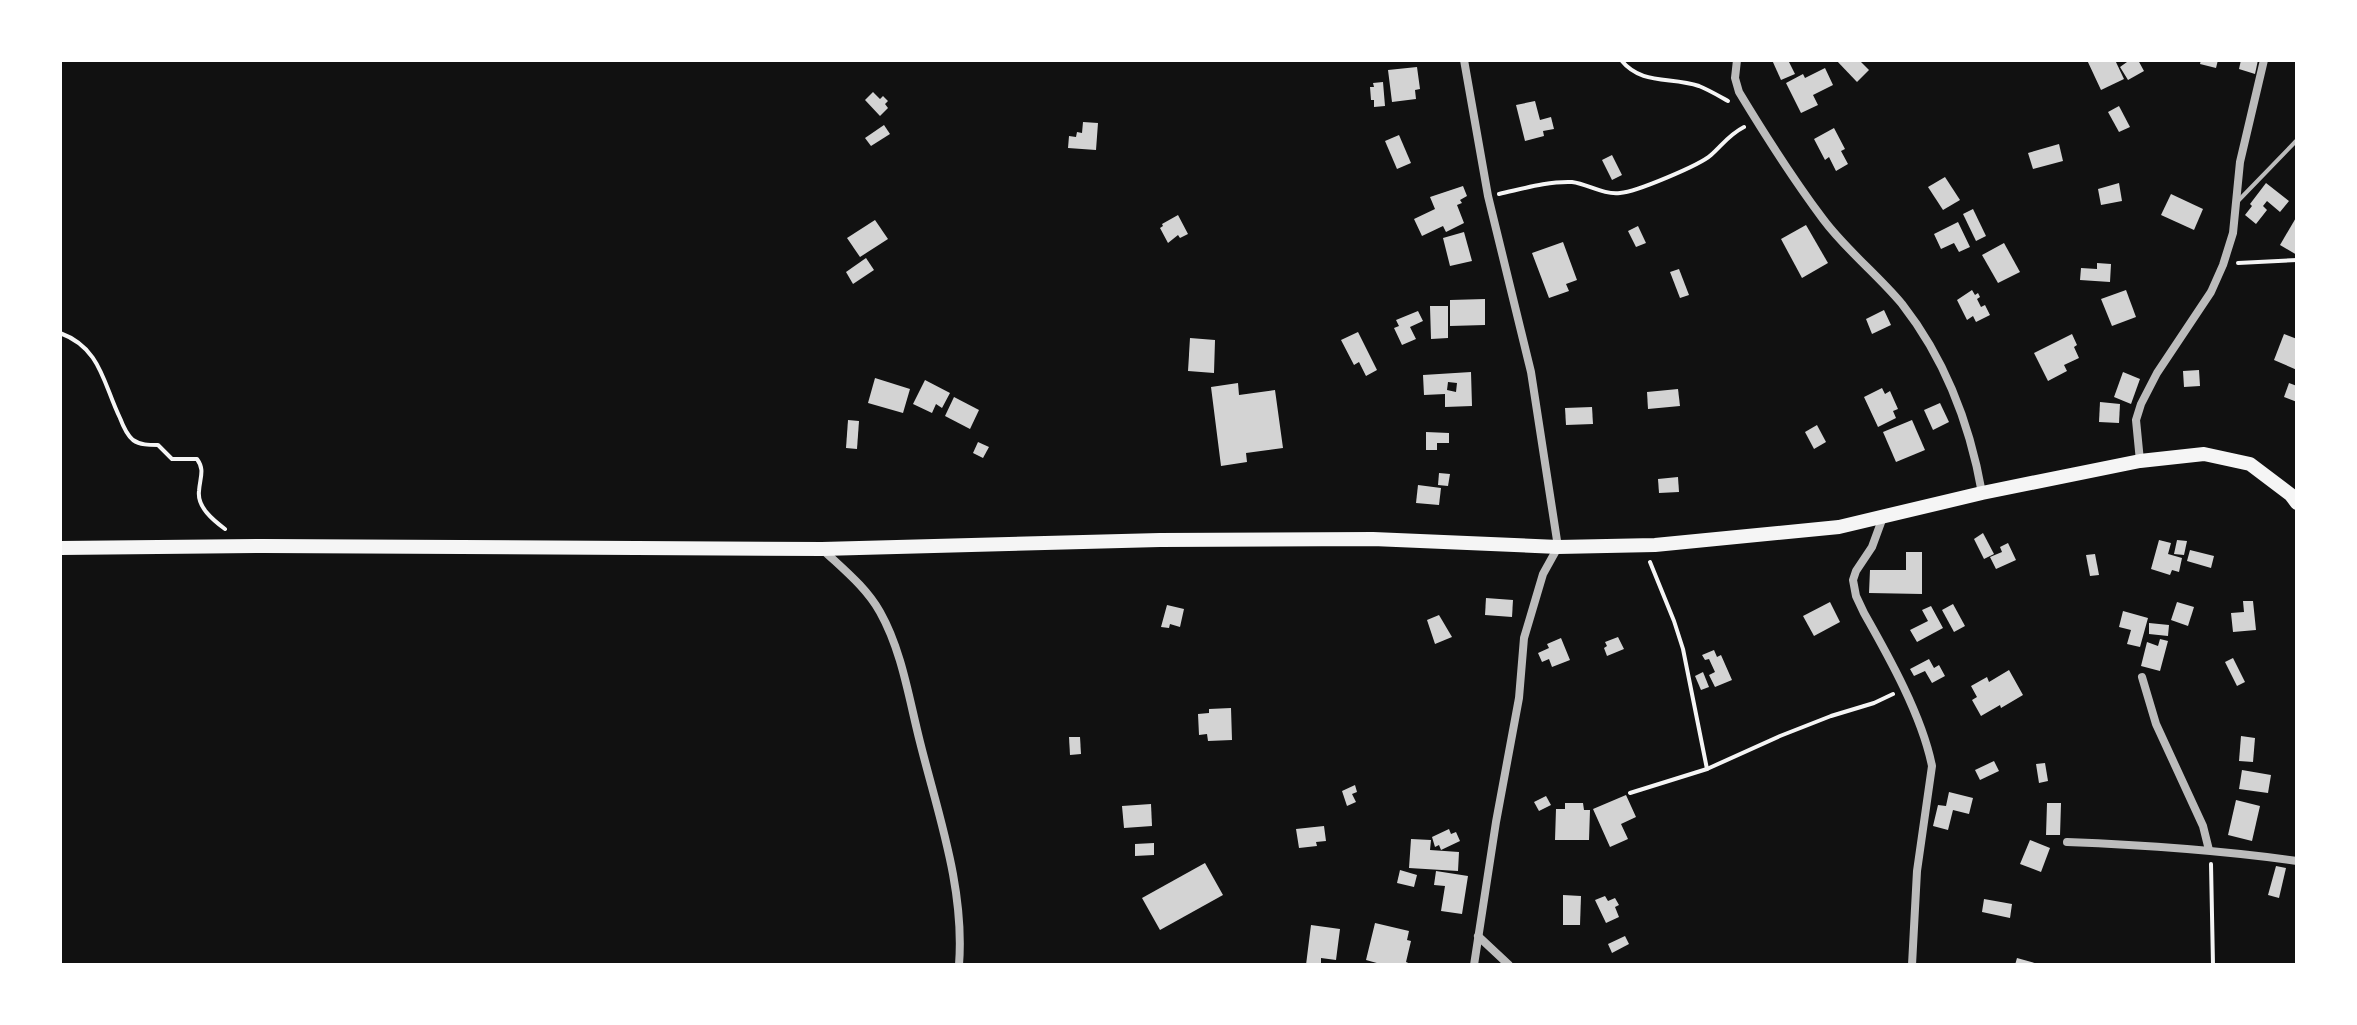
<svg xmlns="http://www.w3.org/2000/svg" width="2357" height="1025" viewBox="0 0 2357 1025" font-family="Rubik,sans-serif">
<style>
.building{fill:#d3d3d3;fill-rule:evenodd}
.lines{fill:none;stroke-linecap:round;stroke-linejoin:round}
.path{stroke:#f5f5f5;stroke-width:4}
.service{stroke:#bcbcbc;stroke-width:4}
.minor{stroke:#bcbcbc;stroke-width:8}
.primary{stroke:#f5f5f5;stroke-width:14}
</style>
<rect width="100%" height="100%" fill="#111"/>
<g class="building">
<path d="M1772 60H1788L1795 74 1781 80Z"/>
<path d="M1836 60H1859L1869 70 1857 82Z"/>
<path d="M2087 60H2115L2124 79 2101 90Z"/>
<path d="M2126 60H2138L2144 71 2128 80 2120 67 2127 62Z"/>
<path d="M2201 60H2218L2216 68 2200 64Z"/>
<path d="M2241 60H2258L2255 74 2239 69Z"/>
<path d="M1417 67 1420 89 1415 90 1416 99 1392 102 1388 70Z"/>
<path d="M1825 68 1833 85 1813 95 1818 105 1801 113 1786 83 1803 74 1805 78Z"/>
<path d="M1383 82 1385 106 1374 107V100H1371L1370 87H1374L1373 83Z"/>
<path d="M873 92 880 99 883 96 888 101 885 104 888 108 880 116 865 100Z"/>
<path d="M1535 101 1540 120 1551 117 1554 129 1543 131 1544 136 1525 141 1516 105Z"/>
<path d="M2119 106 2130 127 2119 132 2108 112Z"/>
<path d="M1083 122 1098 123 1096 150 1068 148 1069 136 1076 137 1077 132 1082 133Z"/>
<path d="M884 125 890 134 871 146 865 138Z"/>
<path d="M1834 128 1845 149 1841 151 1848 164 1836 171 1829 157 1825 160 1814 139Z"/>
<path d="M1399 135 1411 163 1397 169 1385 141Z"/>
<path d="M2059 144 2063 161 2033 169 2028 153Z"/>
<path d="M1612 155 1622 175 1612 180 1602 160Z"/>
<path d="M1945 177 1960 200 1943 210 1928 187Z"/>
<path d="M2119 183 2122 201 2101 205 2098 189Z"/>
<path d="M2266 183 2289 201 2280 212 2267 201 2263 206 2267 210 2256 224 2245 215 2252 206 2250 204Z"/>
<path d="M1463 186 1467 196 1460 200 1462 203 1457 205 1464 223 1446 232 1443 226 1422 236 1414 219 1435 209 1430 197Z"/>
<path d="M2171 194 2203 209 2194 230 2161 215Z"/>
<path d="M1973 209 1986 236 1976 241 1963 214Z"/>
<path d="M1178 215 1188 234 1180 238 1178 235 1168 243 1160 228 1163 226 1162 224Z"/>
<path d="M2297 216V255L2280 245Z"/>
<path d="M875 220 888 239 860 257 847 238Z"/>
<path d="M1958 222 1970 247 1959 252 1954 243 1941 249 1934 234Z"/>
<path d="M1806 225 1828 263 1802 278 1781 239Z"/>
<path d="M1638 226 1646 243 1636 247 1628 231Z"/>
<path d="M1464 232 1472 261 1450 266 1443 238Z"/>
<path d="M1563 242 1577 280 1566 284 1569 291 1549 298 1532 253Z"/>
<path d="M2004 243 2020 272 1998 283 1982 255Z"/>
<path d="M866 258 874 270 853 284 846 272Z"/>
<path d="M2097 263 2111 264 2110 282 2080 280 2081 268 2097 269Z"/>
<path d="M1679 269 1689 295 1680 298 1670 272Z"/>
<path d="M1972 290 1975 295 1978 293 1980 297 1977 299 1981 307 1985 305 1990 315 1976 322 1973 316 1967 320 1957 300Z"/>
<path d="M2126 290 2136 317 2112 326 2101 299Z"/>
<path d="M1485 299V325L1450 326V300Z"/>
<path d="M1430 306H1448V338L1431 339Z"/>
<path d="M1884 310 1891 325 1872 334 1866 319Z"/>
<path d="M1418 311 1423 321 1410 327 1416 339 1402 345 1394 328 1399 326 1396 320Z"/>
<path d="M1358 332 1377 370 1366 376 1359 362 1354 365 1341 340Z"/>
<path d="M2072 334 2077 345 2074 347 2079 358 2064 365 2067 371 2048 381 2034 353Z"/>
<path d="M2284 334 2297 339V370L2274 360Z"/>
<path d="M1190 338 1215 340 1214 373 1188 371Z"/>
<path d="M2199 370 2200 386 2184 387 2183 371Z"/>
<path d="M1471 372 1472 406 1445 407V394L1424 395 1423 375ZM1448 382 1457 383 1456 392 1447 390Z"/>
<path d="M2123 372 2140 379 2131 404 2114 397Z"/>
<path d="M875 378 910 389 903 413 868 403Z"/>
<path d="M925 380 950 393 942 408 936 404 932 413 913 404Z"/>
<path d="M1238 383 1239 395 1275 390 1283 448 1246 453 1247 462 1221 466 1211 387Z"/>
<path d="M2289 383 2297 386V402L2284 397Z"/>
<path d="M1882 388 1885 394 1890 391 1898 409 1893 411 1896 418 1878 427 1864 397Z"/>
<path d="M1678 389 1680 406 1648 409 1647 392Z"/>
<path d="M954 397 979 410 970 429 945 416Z"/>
<path d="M2100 402 2120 404 2119 423 2099 422Z"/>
<path d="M1940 403 1949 422 1933 430 1924 410Z"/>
<path d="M1592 407 1593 424 1566 425 1565 408Z"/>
<path d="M848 420 859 421 857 449 846 448Z"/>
<path d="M1912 420 1925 450 1896 462 1883 432Z"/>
<path d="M1817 425 1826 442 1814 449 1805 432Z"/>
<path d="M1426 432 1449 433V443H1437V450H1426Z"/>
<path d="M978 442 989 447 983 458 973 453Z"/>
<path d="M1439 473 1450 474 1448 486 1438 485Z"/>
<path d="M1678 477 1679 492 1659 493 1658 479Z"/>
<path d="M1418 485 1441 488 1439 505 1416 503Z"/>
<path d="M1983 533 1994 554 1984 559 1974 539Z"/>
<path d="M2159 540 2171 543 2168 554 2182 558 2179 572 2172 570 2170 575 2151 569Z"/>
<path d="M2177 540 2187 541 2184 555 2174 554Z"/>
<path d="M2008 543 2016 560 1996 569 1990 557 2002 552 2000 547Z"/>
<path d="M2190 550 2214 556 2211 568 2187 561Z"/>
<path d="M1906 552H1922V594L1869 593 1870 570H1906Z"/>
<path d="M2095 554 2099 575 2090 576 2086 555Z"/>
<path d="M1486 598 1513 600 1512 617 1485 615Z"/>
<path d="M2243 601H2253L2256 630 2233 632 2231 613 2244 612Z"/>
<path d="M1830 602 1840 622 1814 636 1803 616Z"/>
<path d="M2177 602 2194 607 2188 626 2171 620Z"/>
<path d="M1953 604 1965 626 1954 632 1942 610Z"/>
<path d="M1167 605 1184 609 1180 627 1170 624 1169 628 1161 627Z"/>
<path d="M1931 606 1943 628 1917 642 1910 630 1928 621 1922 610Z"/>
<path d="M2123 611 2148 618 2140 647 2127 644 2131 630 2119 627Z"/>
<path d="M1439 615 1452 637 1435 644 1427 620Z"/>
<path d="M2149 623 2169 625 2168 636 2149 634Z"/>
<path d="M1618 637 1624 649 1607 656 1604 648 1607 646 1605 642Z"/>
<path d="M1561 638 1570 660 1552 667 1549 659 1542 662 1538 653 1549 648 1547 644Z"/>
<path d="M2160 639 2168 641 2160 671 2141 666 2147 642 2158 646Z"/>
<path d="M1714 650 1717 657 1721 655 1732 680 1715 687 1709 675 1715 672 1709 659 1705 660 1702 655Z"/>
<path d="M2233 658 2245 682 2237 686 2225 662Z"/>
<path d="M1929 659 1934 668 1939 665 1945 676 1932 683 1925 671 1914 676 1910 669Z"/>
<path d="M2009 670 2023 695 2001 708 2000 705 1981 716 1972 700 1977 697 1971 686 1987 677 1989 682Z"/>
<path d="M1703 672 1709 687 1701 690 1695 676Z"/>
<path d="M1231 708 1232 740 1208 741 1207 734 1199 735 1198 714 1209 713V709Z"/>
<path d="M2241 736 2255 738 2253 762 2239 761Z"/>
<path d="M1069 737H1080L1081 754 1070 755Z"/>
<path d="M1994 761 1999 771 1980 780 1975 770Z"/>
<path d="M2045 763 2048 781 2039 783 2036 764Z"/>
<path d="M2242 770 2271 775 2268 793 2239 789Z"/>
<path d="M1355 785 1357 792 1352 794 1356 802 1347 806 1342 791Z"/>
<path d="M1949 792 1973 798 1969 814 1953 810 1948 830 1933 826 1938 805 1946 806Z"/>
<path d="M1626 795 1636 817 1621 824 1628 839 1610 847 1593 809Z"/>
<path d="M1546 796 1551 805 1539 811 1534 802Z"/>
<path d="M2236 800 2260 806 2252 841 2228 835Z"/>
<path d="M1565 803H1583L1584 810H1590L1589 840H1555L1556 809H1565Z"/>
<path d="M2047 803H2061L2060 835H2046Z"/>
<path d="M1151 804 1152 826 1124 828 1122 806Z"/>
<path d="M1324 826 1326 841 1316 842 1317 846 1299 848 1296 829Z"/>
<path d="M1449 829 1451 834 1456 832 1460 841 1441 850 1439 845 1435 847 1432 837Z"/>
<path d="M1411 839 1431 840 1430 850 1459 852 1458 871 1409 868Z"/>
<path d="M2030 840 2050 848 2041 872 2020 864Z"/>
<path d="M1154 843V855L1135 856V844Z"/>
<path d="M1205 863 1223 895 1160 930 1142 898Z"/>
<path d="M2276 866 2286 868 2279 898 2268 895Z"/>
<path d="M1400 870 1417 875 1414 887 1397 883Z"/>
<path d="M1436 871 1468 876 1462 914 1441 911 1445 886 1434 885Z"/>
<path d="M1563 895 1581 896 1580 925H1563Z"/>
<path d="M1605 896 1608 901 1615 898 1619 905 1615 907 1619 917 1606 923 1595 900Z"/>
<path d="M1984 899 2012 904 2010 918 1982 912Z"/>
<path d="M1375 923 1409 931 1407 940 1411 941 1406 962 1413 965H1384L1366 960Z"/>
<path d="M1311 925 1340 929 1336 960 1321 958V965H1306Z"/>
<path d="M1625 936 1629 944 1612 953 1608 944Z"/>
<path d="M2017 958 2038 964V965H2015Z"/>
</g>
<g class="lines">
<g class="path">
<path d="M1621 60C1642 86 1671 76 1699 86 1709 90 1719 96 1728 101"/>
<path d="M1499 194C1522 189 1548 181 1572 182 1588 184 1603 195 1620 193 1636 192 1700 165 1711 155 1723 144 1730 134 1744 127"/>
<path d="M2238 263 2297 260"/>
<path d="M60 333C101 348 103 383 120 418 123 426 127 435 133 440 140 445 149 445 158 445L172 459H197C205 470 200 477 199 491 197 507 213 520 225 529"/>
<path d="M1650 562 1674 621 1683 649 1707 769"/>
<path d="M1630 793 1707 769 1780 736 1831 716 1874 703 1893 694"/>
<path d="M2211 864 2213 965"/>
</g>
<path class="service" d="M2238 201 2297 140"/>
<g class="minor">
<path d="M1464 60 1488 196 1531 372 1558 547 1543 574 1524 638 1519 698 1496 822 1474 965"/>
<path d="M1737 60 1735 78 1739 92C1765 135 1793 179 1823 219 1846 250 1877 274 1902 304 1945 359 1970 425 1982 493"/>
<path d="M2140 461 2136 420 2141 404 2157 373 2211 292 2223 265 2233 233 2240 162 2264 60"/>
<path d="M1883 517 1872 547 1856 571 1853 580 1856 596 1864 613C1889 657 1922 716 1932 766L1917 871 1912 965"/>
<path d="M822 549C843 569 866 587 880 612 902 651 909 699 920 742 938 814 965 889 959 965"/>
<path d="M2142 677 2156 724 2203 826 2209 850"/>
<path d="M2067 842C2144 845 2220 850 2297 861"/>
<path d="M1478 936 1509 965"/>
</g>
<path class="primary" d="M60 548 264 546 822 549 1160 540 1373 539 1558 547 1655 545 1839 527 1982 493 2140 461 2204 454 2250 464 2291 495 2297 503"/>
</g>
<rect width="2357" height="1025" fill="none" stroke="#ffffff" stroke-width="124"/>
</svg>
